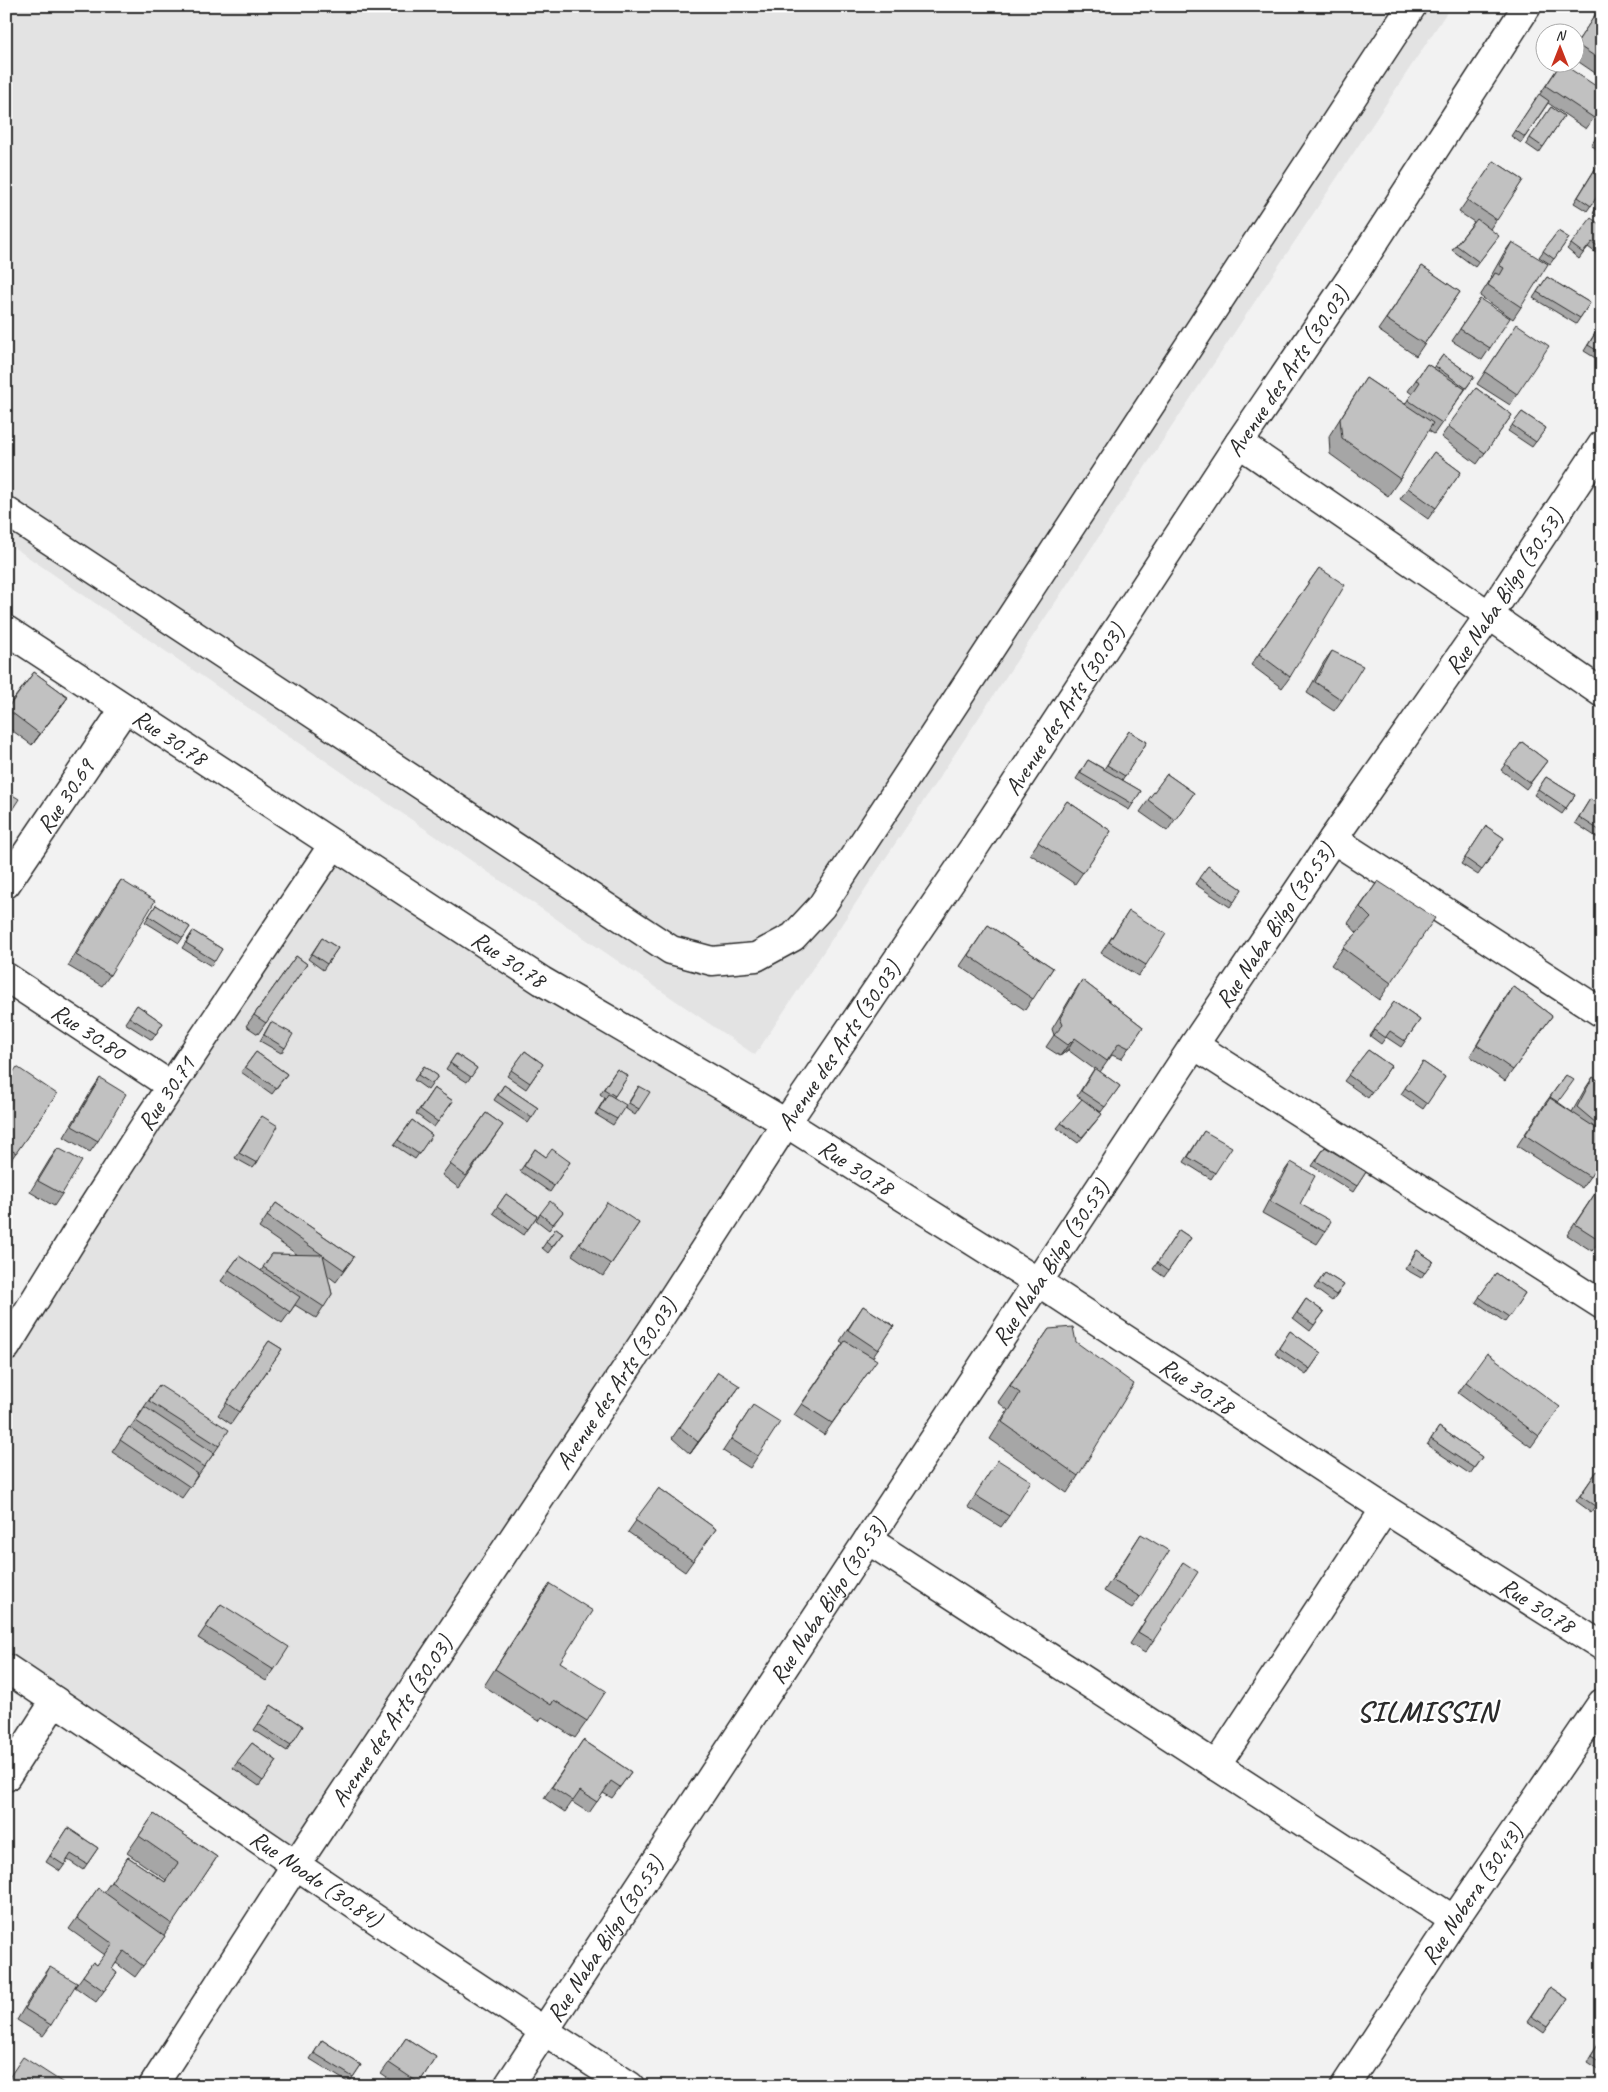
<svg xmlns="http://www.w3.org/2000/svg" width="1608" height="2092" viewBox="0 0 1608 2092" font-family="Caveat,sans-serif">
<style>
.built{fill:#e3e3e3}
.lines{fill:none;stroke-linecap:round;stroke-linejoin:round}
.minor-casing{stroke:#2b2b2b;stroke-width:31}
.minor{stroke:#fff;stroke-width:28}
.wall{fill:#a6a6a6;stroke:#2b2b2b}
.shaded-wall{fill:#878787;stroke:#2b2b2b}
.building{fill:#c1c1c1;stroke:#2b2b2b}
.labels{text-anchor:middle;dominant-baseline:central;stroke-width:4.5;stroke-linejoin:round;paint-order:stroke}
.street-label{font-size:24px;fill:#2b2b2b;stroke:#fff}
.district-label{font-size:29px;font-weight:bold;letter-spacing:1px;fill:#2b2b2b;stroke:#fff}
</style>
<rect width="100%" height="100%" fill="#f2f2f2"/>
<filter id="ink" filterUnits="userSpaceOnUse"><feTurbulence type="fractalNoise" baseFrequency=".02" numOctaves="2"/><feDisplacementMap in="SourceGraphic" scale="10" xChannelSelector="R" yChannelSelector="G"/><feConvolveMatrix kernelMatrix="1 2 1 2 8 2 1 2 1" color-interpolation-filters="sRGB"/></filter>
<g filter="url(#ink)">
<g class="built">
<path d="M6 6H1451L755 1055 6 542Z"/>
<path d="M333 845 786 1123 295 1866 6 1668V1347Z"/>
</g>
<g class="lines">
<defs>
<g id="minor">
<path d="M1239 443 1602 693"/>
<path d="M6 511 671 950 712 961 756 957 793 937 821 907 1412 6"/>
<path id="s1" d="M6 630 542 981 786 1123 1038 1282 1385 1509 1602 1646"/>
<path d="M1333 839 1602 1013"/>
<path id="s2" d="M6 884 125 708"/>
<path id="s3" d="M6 977 171 1086"/>
<path d="M1194 1045 1602 1305"/>
<path id="s4" d="M6 1347 80 1227 149 1119 333 845"/>
<path d="M868 1540 1454 1920"/>
<path id="s5" d="M6 1668C214 1807 418 1952 630 2086"/>
<path d="M1216 1766 1385 1509"/>
<path d="M6 1777 55 1701"/>
<path id="s6" d="M153 2086 295 1866 654 1327 786 1123 975 846 1239 443 1351 278 1527 6"/>
<path id="s7" d="M508 2086 1194 1045 1333 839 1488 617 1602 445"/>
<path id="s8" d="M1345 2086 1454 1920 1602 1703"/>
</g>
</defs>
<use href="#minor" class="minor-casing"/>
<use href="#minor" class="minor"/>
</g>
<g class="wall">
<path d="M1601 6 1602 70 1598 75 1576 60V44Z"/>
<path d="M1561 63 1602 106 1586 129 1548 103 1521 143 1511 136 1535 100 1540 94Z"/>
<path d="M1551 107 1564 116 1539 153 1526 144Z"/>
<path d="M1602 130V153L1591 145Z"/>
<path d="M1494 161 1523 180 1490 229 1495 241 1475 267 1452 250 1474 222 1459 212Z"/>
<path d="M1595 169 1602 189 1587 211 1574 203Z"/>
<path d="M1602 200V219L1593 213Z"/>
<path d="M1602 226V253L1600 256 1588 247 1579 259 1567 249 1571 244Z"/>
<path d="M1558 231 1569 238 1550 264 1539 257Z"/>
<path d="M1512 242 1521 307 1513 319 1480 296 1492 277 1491 276 1504 253Z"/>
<path d="M1422 266 1460 292 1416 356 1378 330Z"/>
<path d="M1547 277 1590 303 1576 324 1533 298Z"/>
<path d="M1480 299 1490 348 1482 360 1452 341Z"/>
<path d="M1602 322 1601 353 1597 359 1584 351Z"/>
<path d="M1509 336 1517 394 1510 405 1477 384Z"/>
<path d="M1443 355 1474 377 1434 434 1428 430 1400 479 1388 496 1330 454 1329 436 1355 395 1366 378 1405 404 1412 394 1408 391 1427 364 1433 368Z"/>
<path d="M1476 388 1512 415 1477 464 1441 437Z"/>
<path d="M1522 412 1546 428 1532 447 1508 431Z"/>
<path d="M1434 452 1461 472 1428 519 1400 499Z"/>
<path d="M1319 568 1290 677 1282 688 1251 665Z"/>
<path d="M1332 651 1342 700 1334 711 1307 693 1324 662Z"/>
<path d="M34 672 68 697 32 745 6 726V709Z"/>
<path d="M1129 731 1147 742 1122 780 1141 791 1129 810 1076 779 1088 760 1104 769Z"/>
<path d="M1522 742 1547 761 1526 789 1501 770Z"/>
<path d="M1167 774 1194 793 1167 831 1140 812Z"/>
<path d="M1546 777 1575 795 1562 814 1534 795Z"/>
<path d="M1590 799 1602 807V838L1601 840 1575 823Z"/>
<path d="M1067 801 1111 831 1075 884 1030 854Z"/>
<path d="M1486 826 1504 838 1478 875 1461 864Z"/>
<path d="M1208 866 1242 889 1230 907 1195 884Z"/>
<path d="M121 880 110 975 102 986 68 966 113 891Z"/>
<path d="M1378 881 1391 983 1379 1000 1331 965 1343 948 1357 933 1348 923Z"/>
<path d="M156 905 190 927 179 943 145 922Z"/>
<path d="M1129 911 1146 965 1138 976 1101 953Z"/>
<path d="M988 925 1053 968 1025 1010 960 966Z"/>
<path d="M193 931 222 949 211 966 182 948Z"/>
<path d="M322 938 338 948 323 970 308 959Z"/>
<path d="M296 956 307 964 258 1034 246 1026Z"/>
<path d="M1082 980 1143 1027 1121 1059 1112 1055 1100 1072 1120 1086 1101 1112 1096 1109 1102 1114 1078 1143 1057 1128 1082 1099 1077 1096 1094 1069 1068 1050 1060 1056 1046 1047 1054 1035 1052 1029 1074 992Z"/>
<path d="M1513 986 1552 1016 1505 1081 1470 1056 1505 997Z"/>
<path d="M1394 1002 1420 1020 1401 1047 1386 1037 1381 1044 1370 1036Z"/>
<path d="M137 1005 163 1023 152 1040 125 1023Z"/>
<path d="M271 1022 285 1048 281 1053 260 1041Z"/>
<path d="M1368 1050 1391 1066 1368 1098 1344 1081Z"/>
<path d="M525 1051 543 1064 526 1089 507 1076Z"/>
<path d="M256 1052 287 1074 272 1094 241 1072Z"/>
<path d="M456 1054 477 1068 467 1082 446 1069Z"/>
<path d="M1423 1062 1445 1077 1423 1109 1401 1094Z"/>
<path d="M424 1066 438 1076 428 1090 414 1080Z"/>
<path d="M617 1069 628 1076 614 1097 617 1119 613 1125 595 1114 605 1098 600 1094Z"/>
<path d="M1566 1075 1558 1102 1572 1112 1585 1089 1593 1077 1602 1083V1159L1582 1188 1517 1146 1546 1102Z"/>
<path d="M100 1078 98 1141 90 1152 64 1137 92 1090Z"/>
<path d="M6 1082 57 1094 8 1164 6 1163Z"/>
<path d="M504 1085 538 1108 528 1123 494 1100Z"/>
<path d="M639 1086V1109L635 1115 625 1108Z"/>
<path d="M434 1088 453 1101 434 1127 416 1114Z"/>
<path d="M486 1113 503 1125 459 1188 442 1175Z"/>
<path d="M262 1116 257 1163 253 1168 235 1158Z"/>
<path d="M412 1120 432 1135 415 1159 394 1145Z"/>
<path d="M1204 1131 1215 1173 1211 1179 1184 1162Z"/>
<path d="M1325 1147 1366 1172 1353 1192 1312 1166Z"/>
<path d="M58 1148 62 1194 54 1206 30 1192 50 1159Z"/>
<path d="M535 1149 546 1157 570 1162 550 1192 520 1171Z"/>
<path d="M1291 1162 1300 1204 1325 1232 1317 1244 1262 1213 1283 1173Z"/>
<path d="M1602 1183V1237L1592 1251 1567 1235Z"/>
<path d="M506 1194 537 1216 524 1235 493 1213Z"/>
<path d="M276 1203 354 1257 336 1282 327 1275 332 1294 316 1318 295 1305 282 1323 221 1281 239 1256 261 1271 272 1254 298 1255 259 1228Z"/>
<path d="M563 1212 549 1230 536 1220 540 1214Z"/>
<path d="M599 1214 639 1223 603 1276 572 1255Z"/>
<path d="M556 1228 563 1233 548 1253 542 1248Z"/>
<path d="M1179 1230 1191 1238 1164 1277 1153 1269Z"/>
<path d="M1417 1250 1433 1261 1421 1278 1405 1269Z"/>
<path d="M1325 1273 1344 1285 1332 1301 1314 1288Z"/>
<path d="M1496 1273 1525 1293 1505 1322 1476 1302Z"/>
<path d="M1306 1299 1324 1312 1310 1331 1293 1318Z"/>
<path d="M863 1306 894 1326 873 1357 869 1371 824 1435 794 1415 843 1343 840 1341Z"/>
<path d="M1049 1329 1078 1476 1067 1493 990 1439 1008 1410 998 1402Z"/>
<path d="M1290 1331 1321 1353 1306 1375 1275 1354Z"/>
<path d="M269 1341 282 1349 231 1424 218 1415Z"/>
<path d="M718 1372 732 1397 690 1454 672 1438Z"/>
<path d="M1466 1382 1560 1407 1531 1447 1458 1393Z"/>
<path d="M159 1385 219 1446 182 1498 112 1452 129 1427 130 1428Z"/>
<path d="M753 1405 758 1456 750 1468 723 1451Z"/>
<path d="M1439 1427 1482 1457 1470 1474 1427 1445Z"/>
<path d="M998 1460 1009 1516 1001 1527 968 1507Z"/>
<path d="M1597 1471 1602 1496 1591 1512 1576 1501Z"/>
<path d="M659 1488 716 1529 685 1572 628 1532Z"/>
<path d="M1141 1534 1140 1597 1132 1608 1104 1591Z"/>
<path d="M1183 1562 1153 1641 1145 1653 1130 1644Z"/>
<path d="M550 1584 560 1662 587 1721 575 1738 542 1717 539 1721 484 1686 538 1601Z"/>
<path d="M221 1604 274 1670 266 1681 198 1638Z"/>
<path d="M271 1705 303 1726 287 1751 254 1730Z"/>
<path d="M583 1740 631 1772 612 1798 603 1793 589 1813 572 1802 565 1812 544 1798Z"/>
<path d="M252 1743 277 1761 259 1786 233 1768Z"/>
<path d="M154 1814 217 1857 164 1935 165 1936 135 1977 116 1963 112 1969 117 1973 96 2002 75 1987 93 1962 97 1965 105 1955 69 1929 98 1888 104 1892 128 1857 165 1882 166 1880 127 1853Z"/>
<path d="M68 1828 98 1848 83 1870 68 1860 60 1871 46 1862Z"/>
<path d="M50 1967 51 2025 43 2036 17 2020 42 1978Z"/>
<path d="M1550 1987 1568 1999 1544 2033 1527 2021Z"/>
<path d="M406 2038 436 2057 417 2086H399L381 2074Z"/>
<path d="M1602 2038V2066L1599 2070 1587 2062Z"/>
<path d="M322 2040 361 2065 349 2083 310 2059Z"/>
</g>
<g class="shaded-wall">
<path d="M68 697 60 708 32 745 40 734Z"/>
<path d="M1075 1038 1068 1050 1060 1056 1068 1045Z"/>
<path d="M740 1386 732 1397 690 1454 698 1442Z"/>
</g>
<g class="building">
<path d="M1601 6H1602V61L1576 44Z"/>
<path d="M1561 63 1602 90V106L1594 118 1546 86Z"/>
<path d="M1539 94 1549 101 1525 137 1515 130Z"/>
<path d="M1551 107 1564 116 1543 147 1530 138Z"/>
<path d="M1602 130V144L1595 139Z"/>
<path d="M1494 161 1523 180 1497 220 1467 200Z"/>
<path d="M1599 163 1602 165V189L1591 206 1578 197Z"/>
<path d="M1602 200V211L1597 208Z"/>
<path d="M1591 218 1602 226V249L1592 242 1583 253 1571 244Z"/>
<path d="M1477 219 1499 236 1479 262 1456 245Z"/>
<path d="M1558 231 1569 238 1554 259 1543 251Z"/>
<path d="M1512 242 1548 264 1521 307 1488 285 1495 273 1500 275 1504 268 1499 265Z"/>
<path d="M1422 266 1460 292 1424 344 1386 319Z"/>
<path d="M1547 277 1590 303 1580 318 1537 292Z"/>
<path d="M1480 299 1510 318 1490 348 1460 329Z"/>
<path d="M1602 323V353H1601L1588 345Z"/>
<path d="M1517 324 1549 346 1517 394 1485 372Z"/>
<path d="M1443 355 1474 377 1466 388 1435 366Z"/>
<path d="M1427 364 1465 389 1442 423 1408 400 1420 382 1416 380Z"/>
<path d="M1366 378 1433 423 1400 479 1342 438 1340 419Z"/>
<path d="M1476 388 1512 415 1485 453 1448 426Z"/>
<path d="M1522 412 1546 428 1536 442 1512 425Z"/>
<path d="M1434 452 1461 472 1436 508 1408 488Z"/>
<path d="M1319 568 1345 585 1290 677 1259 654Z"/>
<path d="M1332 651 1363 666 1342 700 1315 682Z"/>
<path d="M34 672 68 697 40 734 7 709Z"/>
<path d="M1129 731 1147 742 1125 776 1107 765Z"/>
<path d="M1522 742 1547 761 1530 783 1505 764Z"/>
<path d="M1088 760 1141 791 1133 804 1080 773Z"/>
<path d="M1167 774 1194 793 1175 820 1148 800Z"/>
<path d="M1546 777 1575 795 1566 808 1538 789Z"/>
<path d="M6 791 19 799 6 819Z"/>
<path d="M1590 799 1602 807V832L1579 817Z"/>
<path d="M1067 801 1111 831 1083 873 1038 842Z"/>
<path d="M1486 826 1504 838 1482 870 1465 858Z"/>
<path d="M1208 866 1242 889 1234 902 1199 878Z"/>
<path d="M121 880 155 901 110 975 76 955Z"/>
<path d="M1378 881 1435 918 1391 983 1343 948 1371 918 1360 907Z"/>
<path d="M156 905 190 927 183 938 149 916Z"/>
<path d="M1129 911 1166 934 1146 965 1109 942Z"/>
<path d="M988 925 1053 968 1033 999 968 955Z"/>
<path d="M193 931 222 949 215 961 186 943Z"/>
<path d="M322 938 338 948 327 964 312 954Z"/>
<path d="M296 956 307 964 266 1023 254 1015Z"/>
<path d="M1082 980 1143 1027 1129 1048 1119 1043 1107 1061 1075 1038 1068 1045 1054 1035 1063 1025 1060 1018Z"/>
<path d="M1513 986 1552 1016 1513 1070 1477 1045Z"/>
<path d="M1394 1002 1420 1020 1405 1041 1390 1031 1385 1038 1374 1030Z"/>
<path d="M137 1005 163 1023 156 1034 129 1017Z"/>
<path d="M271 1022 293 1034 285 1048 264 1035Z"/>
<path d="M1368 1050 1391 1066 1372 1092 1348 1075Z"/>
<path d="M525 1051 543 1064 530 1083 511 1070Z"/>
<path d="M256 1052 287 1074 276 1088 245 1067Z"/>
<path d="M456 1054 477 1068 471 1077 450 1063Z"/>
<path d="M1423 1062 1445 1077 1427 1104 1405 1088Z"/>
<path d="M424 1066 438 1076 432 1084 418 1075Z"/>
<path d="M17 1067 57 1094 16 1153 6 1147V1082Z"/>
<path d="M1095 1068 1120 1086 1105 1107 1081 1091Z"/>
<path d="M617 1069 628 1076 615 1096 604 1089Z"/>
<path d="M1566 1075 1574 1080 1558 1102 1550 1097Z"/>
<path d="M1593 1077 1602 1083V1128L1577 1107Z"/>
<path d="M100 1078 126 1094 98 1141 72 1126Z"/>
<path d="M504 1085 538 1108 532 1118 498 1095Z"/>
<path d="M639 1086 650 1092 639 1109 629 1103Z"/>
<path d="M434 1088 453 1101 438 1122 420 1109Z"/>
<path d="M608 1094 626 1105 617 1119 599 1109Z"/>
<path d="M1550 1098 1602 1132V1159L1590 1177 1525 1135Z"/>
<path d="M1082 1099 1102 1114 1082 1137 1061 1123Z"/>
<path d="M486 1113 503 1125 466 1176 450 1164Z"/>
<path d="M262 1116 278 1126 257 1163 239 1153Z"/>
<path d="M412 1120 432 1135 419 1154 398 1140Z"/>
<path d="M1204 1131 1232 1147 1215 1173 1188 1157Z"/>
<path d="M1325 1147 1366 1172 1357 1186 1316 1161Z"/>
<path d="M58 1148 82 1161 62 1194 38 1181Z"/>
<path d="M535 1149 546 1157 552 1149 570 1162 554 1186 524 1166Z"/>
<path d="M1291 1162 1315 1176 1300 1204 1331 1221 1325 1232 1270 1201Z"/>
<path d="M1602 1183V1237L1600 1240 1575 1224Z"/>
<path d="M506 1194 537 1216 528 1229 497 1207Z"/>
<path d="M550 1201 563 1212 553 1224 540 1214Z"/>
<path d="M607 1202 639 1223 611 1264 580 1244Z"/>
<path d="M276 1203 354 1257 344 1270 267 1216Z"/>
<path d="M556 1228 563 1233 552 1247 546 1242Z"/>
<path d="M1179 1230 1191 1238 1168 1271 1157 1263Z"/>
<path d="M1417 1250 1433 1261 1425 1273 1409 1264Z"/>
<path d="M272 1254 323 1255 332 1294 324 1307 263 1267Z"/>
<path d="M239 1256 300 1297 290 1312 229 1270Z"/>
<path d="M1325 1273 1344 1285 1336 1295 1318 1283Z"/>
<path d="M1496 1273 1525 1293 1509 1317 1479 1297Z"/>
<path d="M1306 1299 1324 1312 1314 1325 1297 1313Z"/>
<path d="M863 1306 894 1326 878 1350 848 1330Z"/>
<path d="M1073 1327 1076 1342 1134 1384 1078 1476 1002 1422 1020 1393 1010 1386 1049 1329Z"/>
<path d="M1290 1331 1321 1353 1310 1369 1279 1348Z"/>
<path d="M269 1341 282 1349 239 1412 226 1403Z"/>
<path d="M845 1341 877 1360 832 1423 802 1404Z"/>
<path d="M1487 1353 1560 1407 1539 1436 1466 1382Z"/>
<path d="M718 1372 740 1386 698 1442 680 1427Z"/>
<path d="M159 1385 229 1430 219 1446 149 1401Z"/>
<path d="M753 1405 780 1422 758 1456 731 1439Z"/>
<path d="M145 1407 214 1453 204 1467 136 1421Z"/>
<path d="M129 1427 198 1474 190 1487 120 1440Z"/>
<path d="M1439 1427 1482 1457 1474 1468 1431 1439Z"/>
<path d="M998 1460 1031 1481 1009 1516 975 1495Z"/>
<path d="M1597 1471 1602 1474V1496L1595 1506 1580 1496Z"/>
<path d="M659 1488 716 1529 693 1561 635 1520Z"/>
<path d="M1141 1534 1169 1551 1140 1597 1112 1580Z"/>
<path d="M1183 1562 1198 1572 1153 1641 1138 1632Z"/>
<path d="M550 1584 593 1611 560 1662 606 1691 587 1721 554 1700 551 1705 495 1669Z"/>
<path d="M221 1604 289 1647 274 1670 206 1627Z"/>
<path d="M271 1705 303 1726 291 1745 258 1724Z"/>
<path d="M583 1740 631 1772 620 1787 611 1781 597 1802 580 1791 573 1801 552 1787Z"/>
<path d="M252 1743 277 1761 263 1781 237 1762Z"/>
<path d="M154 1814 217 1857 172 1924 111 1882 128 1857 165 1882 178 1863 139 1836Z"/>
<path d="M68 1828 98 1848 87 1864 71 1854 64 1865 50 1856Z"/>
<path d="M98 1888 165 1936 143 1966 124 1951 112 1969 117 1973 104 1991 83 1976 93 1962 97 1965 113 1944 77 1918Z"/>
<path d="M50 1967 77 1983 51 2025 25 2009Z"/>
<path d="M1550 1987 1568 1999 1548 2027 1531 2016Z"/>
<path d="M406 2038 436 2057 419 2083 389 2063Z"/>
<path d="M1602 2039V2063L1591 2056Z"/>
<path d="M322 2040 361 2065 353 2077 314 2053Z"/>
<path d="M23 2057 68 2086H6V2082Z"/>
<path d="M378 2082 383 2086H376Z"/>
</g>
</g>
<g class="labels">
<g class="street-label">
<text stroke="none"><textPath href="#s6" startOffset="2056">Avenue des Arts (30.03)</textPath></text>
<text stroke="none"><textPath href="#s7" startOffset="1796">Rue Naba Bilgo (30.53)</textPath></text>
<text stroke="none"><textPath href="#s6" startOffset="1651">Avenue des Arts (30.03)</textPath></text>
<text stroke="none"><textPath href="#s1" startOffset="196">Rue 30.78</textPath></text>
<text stroke="none"><textPath href="#s2" startOffset="106">Rue 30.69</textPath></text>
<text stroke="none"><textPath href="#s7" startOffset="1391">Rue Naba Bilgo (30.53)</textPath></text>
<text stroke="none"><textPath href="#s1" startOffset="601">Rue 30.78</textPath></text>
<text stroke="none"><textPath href="#s3" startOffset="99">Rue 30.80</textPath></text>
<text stroke="none"><textPath href="#s6" startOffset="1246">Avenue des Arts (30.03)</textPath></text>
<text stroke="none"><textPath href="#s4" startOffset="300">Rue 30.71</textPath></text>
<text stroke="none"><textPath href="#s1" startOffset="1006">Rue 30.78</textPath></text>
<text stroke="none"><textPath href="#s7" startOffset="986">Rue Naba Bilgo (30.53)</textPath></text>
<text stroke="none"><textPath href="#s6" startOffset="841">Avenue des Arts (30.03)</textPath></text>
<text stroke="none"><textPath href="#s1" startOffset="1411">Rue 30.78</textPath></text>
<text stroke="none"><textPath href="#s7" startOffset="581">Rue Naba Bilgo (30.53)</textPath></text>
<text stroke="none"><textPath href="#s1" startOffset="1816">Rue 30.78</textPath></text>
<text stroke="none"><textPath href="#s6" startOffset="436">Avenue des Arts (30.03)</textPath></text>
<text stroke="none"><textPath href="#s5" startOffset="375">Rue Noodo (30.84)</textPath></text>
<text stroke="none"><textPath href="#s8" startOffset="230">Rue Nobera (30.43)</textPath></text>
<text stroke="none"><textPath href="#s7" startOffset="176">Rue Naba Bilgo (30.53)</textPath></text>
</g>
<g class="district-label">
<text x="1427" y="1711">SILMISSIN</text>
</g>
</g>
<rect width="1608" height="2092" fill="none" stroke="#fff" stroke-width="25"/>
<rect x="12" y="12" width="1583" height="2067" fill="none" stroke="#2b2b2b" stroke-width="2" filter="url(#ink)"/>
<g transform="translate(1560 48)"><circle r="24" fill="#ffffff" stroke="#aaaaaa"/>
<path d="M0-4L9 19L0 12L-9 19Z" fill="#c8321e"/>
<text y="-8" font-size="14" font-weight="bold" text-anchor="middle" fill="#2b2b2b">N</text>
</g>
</svg>
